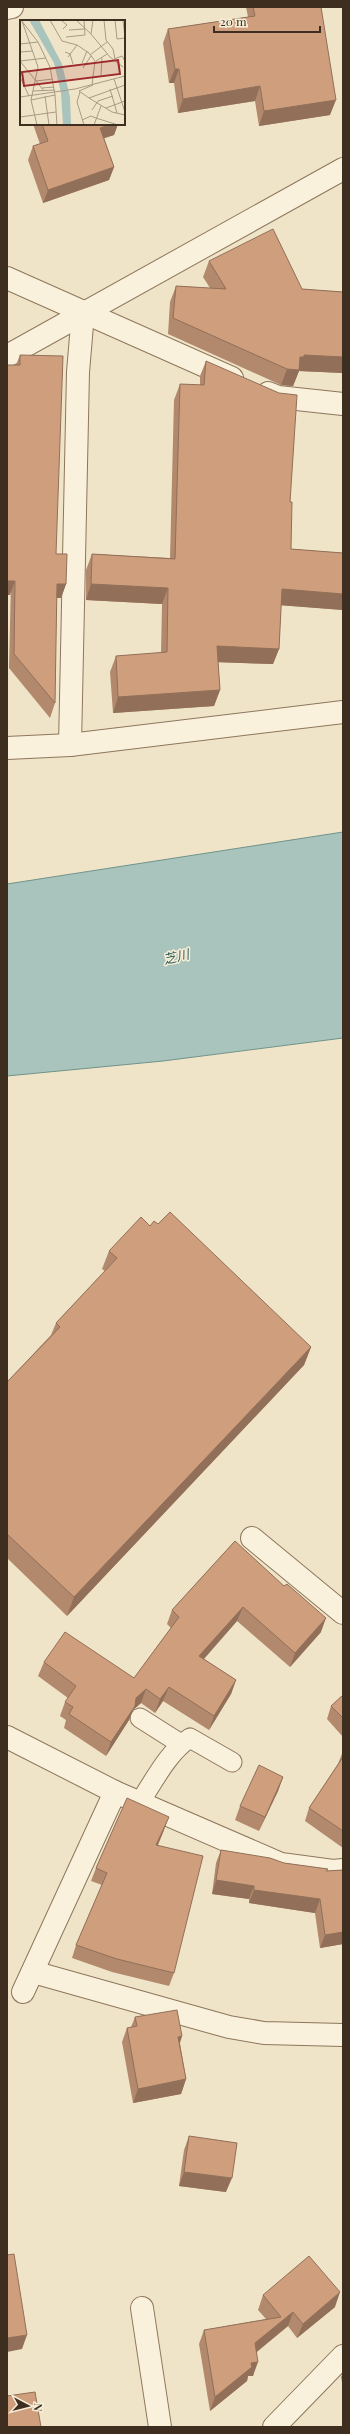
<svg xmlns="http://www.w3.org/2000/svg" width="350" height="2434" viewBox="0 0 350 2434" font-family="'Playfair Display','Noto Sans JP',serif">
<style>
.water{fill:#a9c4bc;stroke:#6f938a}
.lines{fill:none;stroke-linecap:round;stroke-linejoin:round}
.service-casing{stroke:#8d765c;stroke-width:21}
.minor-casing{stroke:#8d765c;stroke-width:24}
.tertiary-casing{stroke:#8d765c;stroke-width:24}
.service{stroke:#faf1dc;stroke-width:19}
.minor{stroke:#faf1dc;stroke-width:22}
.tertiary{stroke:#faf1dc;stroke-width:22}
.wall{fill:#b2896c}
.shaded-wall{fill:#916f58}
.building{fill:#cf9f7d;stroke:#916f58}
.labels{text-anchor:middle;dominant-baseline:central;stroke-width:3;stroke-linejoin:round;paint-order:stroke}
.water-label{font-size:13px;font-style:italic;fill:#2f5d5a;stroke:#f7eed8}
.inset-road{fill:none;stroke:#a89b85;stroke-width:1}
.view{fill:#9e2a2b;fill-opacity:0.15;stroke:#9e2a2b;stroke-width:2}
.inset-edge{fill:none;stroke:#3d2e20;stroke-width:2}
</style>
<rect width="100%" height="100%" fill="#f0e4c8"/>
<path class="water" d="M343 832V1038L163 1061 7 1076V884Z"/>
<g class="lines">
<defs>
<g id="service">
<path d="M140 1718 181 1744"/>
<path d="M140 1802C154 1781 168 1752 190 1738L232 1762"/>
</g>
<g id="minor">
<path d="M7 8 12 7"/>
<path d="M7 356 343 169"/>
<path d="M70 745 78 372 83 313"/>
<path d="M7 748 70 745 343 712"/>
<path d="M252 1538 343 1613"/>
<path d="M7 1737 115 1792 281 1864 333 1871 343 1870"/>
<path d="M33 1972 229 2027 264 2033 343 2035"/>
<path d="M23 1992 115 1792"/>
<path d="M142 2308 160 2427"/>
</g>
<g id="tertiary">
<path d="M7 278 232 378"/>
<path d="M268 393 278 397 343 404"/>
<path d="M274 2427 343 2356"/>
</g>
</defs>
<use href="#service" class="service-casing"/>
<use href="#minor" class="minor-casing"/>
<use href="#tertiary" class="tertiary-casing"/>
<use href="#service" class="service"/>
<use href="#minor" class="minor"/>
<use href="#tertiary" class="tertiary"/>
</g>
<g class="wall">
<path d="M246 7H321L330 115 259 126 255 101 178 113 174 83H169L163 43 168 29 248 17Z"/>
<path d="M33 124H118L114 135 104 138 114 167 109 180 43 203 28 160 33 146 40 144Z"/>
<path d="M209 261 302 289 343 292V373L299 371 293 386 281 385 168 334 170 302 176 286 210 288 203 277Z"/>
<path d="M20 355 56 554 66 584 61 598H56L55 703 50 718 9 668 16 365Z"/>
<path d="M206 361 290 502 291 549 343 553V610L281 605 279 649 273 664 218 662 220 690 214 706 113 713 110 672 116 656 161 653 162 604 86 600V570L92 554 170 558 174 400 180 384 200 385V376Z"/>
<path d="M150 1226 311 1347 304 1365 67 1616 7 1558V1382L51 1335 56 1323 105 1271 102 1269 109 1251Z"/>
<path d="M235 1541 321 1632 290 1667 237 1621 204 1659 236 1680 231 1694 209 1730 163 1701 155 1713 141 1703 133 1710 129 1720 106 1756 64 1728 66 1720 60 1716 65 1702 68 1698 38 1676 44 1662 134 1678 171 1628 167 1624 172 1610Z"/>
<path d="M343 1695V1737L327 1719 331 1706Z"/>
<path d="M343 1751V1848L305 1821 309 1808 338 1764Z"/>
<path d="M283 1777 278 1791 259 1831 235 1820 240 1806Z"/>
<path d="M164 1830 158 1845 174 1973 169 1986 112 1972 72 1958 76 1945 102 1885 91 1881 96 1868Z"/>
<path d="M221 1850 284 1863 328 1869 327 1871 343 1870V1944L320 1948 315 1913 249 1903V1899L212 1894 216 1863Z"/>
<path d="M135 2017 182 2036 180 2043 186 2079 181 2094 133 2103 122 2042 127 2028 131 2027Z"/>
<path d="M189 2136 226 2192 179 2186 184 2150Z"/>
<path d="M263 2295 335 2307 297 2338 288 2326 257 2352 253 2376H248L247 2381 210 2411 199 2344 204 2330 266 2319 258 2310Z"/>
<path d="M343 2373V2387L341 2377Z"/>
</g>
<g class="shaded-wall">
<path d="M175 69H179L174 83H169Z"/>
<path d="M260 86 255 101 178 113 183 99Z"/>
<path d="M336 100 330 115 259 126 264 111Z"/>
<path d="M112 124H118L114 135 96 141 100 128Z"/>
<path d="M114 167 109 180 43 203 48 190Z"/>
<path d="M304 355 343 357V373L299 371 293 386 281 385 287 369 300 357Z"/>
<path d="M7 581H15L10 595H7Z"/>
<path d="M57 584H66L61 598H51Z"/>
<path d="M91 584 168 588 162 604 86 600Z"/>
<path d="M282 589 343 594V610L277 605Z"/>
<path d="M217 646 279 649 273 664 212 662Z"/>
<path d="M220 690 214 706 113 713 118 697Z"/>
<path d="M311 1347 304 1365 67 1616 74 1597Z"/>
<path d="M243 1607 237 1621 194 1670 199 1656Z"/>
<path d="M326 1618 321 1632 290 1667 295 1653Z"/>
<path d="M236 1680 231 1694 209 1730 214 1716Z"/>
<path d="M169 1687 163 1701 155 1713 160 1699Z"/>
<path d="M146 1689 141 1703 133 1710 129 1720 106 1756 111 1742 136 1698Z"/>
<path d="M283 1777 278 1791 259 1831 265 1817Z"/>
<path d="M169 1817 164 1830 152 1858 156 1845Z"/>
<path d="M216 1880 254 1886 249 1899 212 1894Z"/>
<path d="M254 1890 320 1899 315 1913 249 1903Z"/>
<path d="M343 1932V1944L320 1948 325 1935Z"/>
<path d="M182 2036 177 2050 178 2037Z"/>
<path d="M186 2079 181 2094 133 2103 138 2089Z"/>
<path d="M184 2172 232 2178 226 2192 179 2186Z"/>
<path d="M340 2292 335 2307 297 2338 303 2324Z"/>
<path d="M293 2312 288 2326 250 2357 255 2343Z"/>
<path d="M27 2335 22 2349 7 2352V2338Z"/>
<path d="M258 2362 253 2376H248L247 2381 210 2411 215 2397 251 2363Z"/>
</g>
<g class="building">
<path d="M253 7H321L336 100 264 111 260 86 183 99 179 69H175L168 29 255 16Z"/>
<path d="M42 124H112L100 128 114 167 48 190 33 146 48 141Z"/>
<path d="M273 229 302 289 343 292V357L304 355V357H300L299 370 287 369 173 318 176 286 226 289 209 261Z"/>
<path d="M20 355 63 356 56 554H67L66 584H57L55 703 14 654 15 581H7V365H20Z"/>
<path d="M206 361 279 393 297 395 290 502H292L291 549 343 553V594L282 589 279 649 217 646 220 690 118 697 116 656 167 652 168 588 91 584 92 554 175 559 180 384 204 385Z"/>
<path d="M170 1212 311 1347 74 1597 7 1534V1382L60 1327 56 1323 117 1258 109 1251 141 1217 150 1226 154 1221 158 1224Z"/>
<path d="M235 1541 284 1586 287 1584 326 1618 295 1653 243 1607 199 1656 236 1680 214 1716 169 1687 160 1699 146 1689 136 1698 135 1706 111 1742 69 1714 73 1707 65 1702 76 1686 44 1662 65 1632 134 1678 179 1617 172 1610Z"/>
<path d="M343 1695V1718L331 1706Z"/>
<path d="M343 1757V1831L309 1808Z"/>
<path d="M259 1765 283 1777 265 1817 240 1806Z"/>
<path d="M127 1798 169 1817 156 1845 203 1856 174 1973 117 1959 76 1945 107 1873 96 1868Z"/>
<path d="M221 1850 270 1858 284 1863 328 1869 326 1871 343 1870V1932L325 1935 320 1899 254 1890V1886L216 1880Z"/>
<path d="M177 2010 182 2036 178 2037 186 2079 138 2089 127 2028 137 2026 135 2017Z"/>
<path d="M189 2136 237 2143 232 2178 184 2172Z"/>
<path d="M14 2254 27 2335 7 2338V2255Z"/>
<path d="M309 2256 340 2292 303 2324 293 2312 255 2343 258 2362 251 2363 252 2367 215 2397 204 2330 281 2317 263 2295Z"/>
<path d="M35 2392 41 2427H7V2396Z"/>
</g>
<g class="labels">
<g class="water-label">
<text transform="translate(176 956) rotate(-13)">芝川</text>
</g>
</g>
<g transform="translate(20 20)">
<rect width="105" height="105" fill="#f0e4c8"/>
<path d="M9 0H19L42 44 50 77 51 105H43L41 73 34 43Z" fill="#a9c4bc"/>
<path class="inset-road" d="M1 0 18 22 30 47 35 75 37 105M30 0 42 21 57 25 69 33 75 41 72 65M41 0 47 5 43 9M56 0 71 14 90 37 103 47M84 0 86 20 93 29 95 39M95 0 97 19 105 18M103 0 105 18M2 1 18 47 11 80 17 105M49 10 64 9M71 14 73 0M46 17 65 15 64 0M0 24 18 22M0 32 13 31M45 32 50 34 53 44M70 35 87 22M48 37 57 25M94 39 102 36 105 41M0 41 24 71M0 41 26 38M76 41 87 34M62 43 67 31M63 48 71 36M81 55 82 38M0 57 9 76M94 59 105 92M16 61 33 59M22 68 34 67M90 69 97 93M13 71 35 70M59 71 69 78 105 65M59 71 73 65M60 72 57 82 64 105M25 76 29 105M0 77 55 69 105 56M69 78 92 92 105 95M11 80 35 75M86 88 105 81M72 90 78 81 93 76M0 97 36 92M76 98 98 105M62 100 71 96 76 98M74 105 81 86"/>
<path class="view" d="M98 40 100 54 4 66 2 52Z"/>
<rect width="105" height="105" class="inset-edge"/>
</g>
<rect width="350" height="2434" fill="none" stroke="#3d2e20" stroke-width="16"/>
<g transform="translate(28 2406) rotate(97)" stroke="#f7eed8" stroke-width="3" paint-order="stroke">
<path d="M0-3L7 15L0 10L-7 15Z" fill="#3d2e20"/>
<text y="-6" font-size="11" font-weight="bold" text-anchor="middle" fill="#3d2e20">N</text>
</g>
<path d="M214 26v6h106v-6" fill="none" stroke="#3d2e20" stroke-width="2"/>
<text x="220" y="26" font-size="12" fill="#3d2e20" stroke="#f7eed8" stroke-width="3" paint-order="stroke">20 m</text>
</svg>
